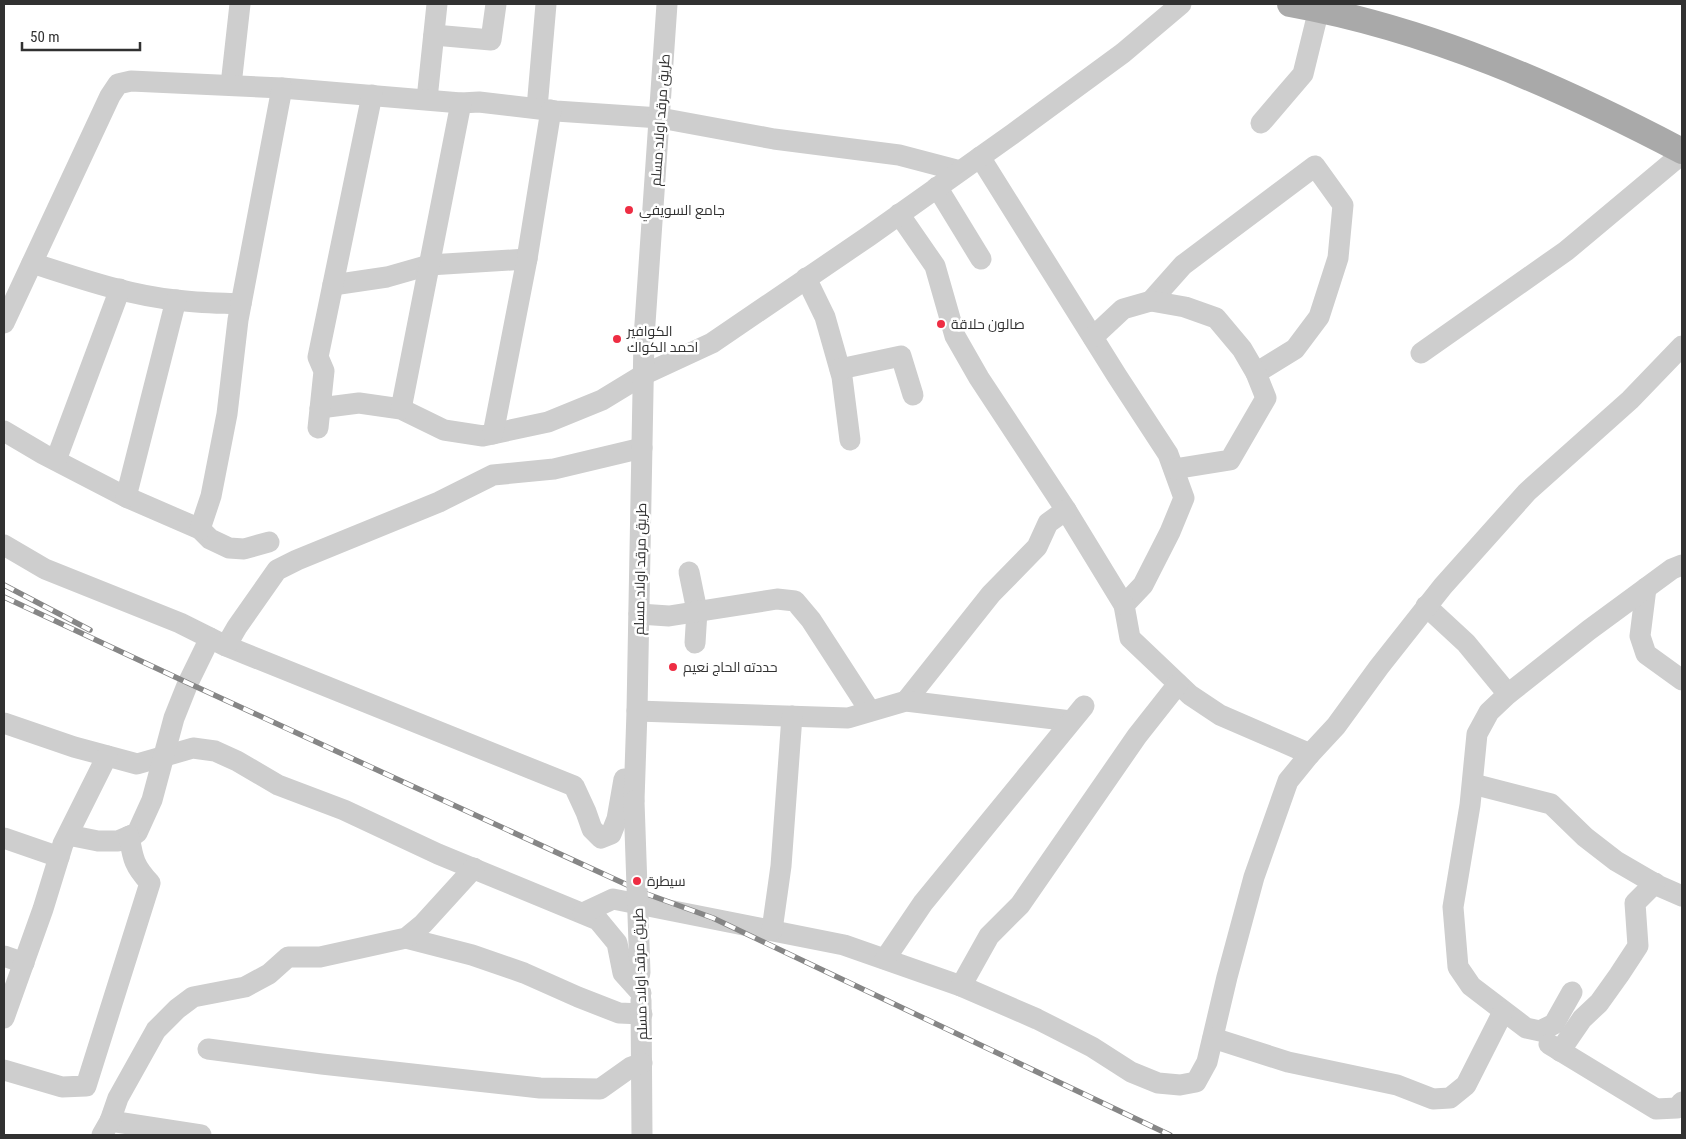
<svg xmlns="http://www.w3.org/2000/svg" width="1686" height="1139" viewBox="0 0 1686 1139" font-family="'Roboto Condensed',Cairo,sans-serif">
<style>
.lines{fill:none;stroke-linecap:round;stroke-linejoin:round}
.minor{stroke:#cecece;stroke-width:21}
.major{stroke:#a9a9a9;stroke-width:26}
.rail-casing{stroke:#868686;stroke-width:5.5}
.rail{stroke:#fff;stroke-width:4;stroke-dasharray:11;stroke-linecap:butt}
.minor-bridge{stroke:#cecece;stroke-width:21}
.poi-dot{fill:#ee2d43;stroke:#fff;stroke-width:2}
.labels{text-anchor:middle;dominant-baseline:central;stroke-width:5;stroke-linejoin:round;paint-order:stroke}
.street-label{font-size:14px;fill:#313131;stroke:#fff}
.poi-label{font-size:14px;fill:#313131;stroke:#fff;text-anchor:start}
</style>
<rect width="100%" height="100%" fill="#fff"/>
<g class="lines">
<g class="minor">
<path d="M434 35 491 40 496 4"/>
<path d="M231 85 240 4"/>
<path d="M427 99 437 4"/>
<path d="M537 108 546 4"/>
<path d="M1261 123 1303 74 1319 9"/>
<path d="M980 157 1117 376 1168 454 1184 498 1170 532 1143 585 1124 605 1130 638 1190 695 1220 715 1310 754"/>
<path d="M937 187 981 259"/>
<path d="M899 214 935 266 955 336 979 378 1066 510 1124 605"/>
<path d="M32 263C79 278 127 295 176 300 198 303 220 303 241 304"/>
<path d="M806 278 825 317 842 377 850 440"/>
<path d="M333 285 387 277 429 265 527 259"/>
<path d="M1151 301 1183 265 1315 166 1343 205 1338 258 1319 317 1295 349 1256 373"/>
<path d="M4 323 110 96 118 84 131 81 282 88 461 103 479 102 556 111 660 118 774 139 899 155 960 171"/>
<path d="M1093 337 1123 309 1151 301 1185 307 1216 318 1242 349 1256 373 1266 398 1230 460 1174 469"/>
<path d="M1421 353 1566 251 1682 154"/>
<path d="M840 369 901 356 913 395"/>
<path d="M320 408 359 403 401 409 444 430 483 436 548 422 602 400 643 375 712 343 869 236 1014 133 1123 53 1181 4"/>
<path d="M401 409 461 103"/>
<path d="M318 428 324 371 318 357 372 95"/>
<path d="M4 431 43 454 126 497 200 529 210 539 229 548 244 549 269 542"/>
<path d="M493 434 527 259 551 110"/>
<path d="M56 460 120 289"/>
<path d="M126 497 176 300"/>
<path d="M200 529 211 496 227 414 238 320 282 88"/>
<path d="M4 545 45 569 180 623 226 646 574 786 586 812 592 829 601 838 611 834 617 819 624 779"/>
<path d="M689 572 697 611 695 643"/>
<path d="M1646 588 1640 636 1646 654 1682 680"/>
<path d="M1426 606 1466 643 1508 694"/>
<path d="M639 614 669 616 777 599 795 601 811 620 870 711"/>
<path d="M226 646 237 627 277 570 297 560 439 502 493 475 554 469 642 448"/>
<path d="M906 701 991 594 1037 547 1048 523 1066 510"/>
<path d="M637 711 848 718 906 701 1071 721"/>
<path d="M4 723 74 747 137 764 193 748 215 751 237 761 278 785 344 810 438 854 598 920 617 943 623 973 641 993"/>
<path d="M1473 784 1551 804 1585 837 1616 861 1659 886 1682 896"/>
<path d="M634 801 637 711 644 338 667 4"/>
<path d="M68 835 98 841H118L137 833 152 800 174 718 188 683 210 638"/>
<path d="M4 838 59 857"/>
<path d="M583 913 613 899 844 945 961 986 1037 1019 1092 1047 1131 1072 1158 1083 1180 1085 1196 1082 1207 1062 1227 977 1254 877 1288 781 1310 754 1336 726 1379 667 1443 586 1527 492 1630 400 1682 346"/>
<path d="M772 930 781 866 792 716"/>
<path d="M406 938 472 955 524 973 578 997 619 1013 642 1014"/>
<path d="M4 956 24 963"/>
<path d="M885 959 923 903 1084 706"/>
<path d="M961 986 989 936 1020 905 1137 736 1178 684"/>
<path d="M1572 992 1554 1024 1540 1031 1526 1028 1471 986 1458 967 1453 907 1470 805 1477 734 1489 712 1508 694 1589 630 1672 569 1682 565"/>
<path d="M641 1000 642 1135"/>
<path d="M4 1018 43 909 63 844 107 756"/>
<path d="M1213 1038 1288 1062 1397 1085 1433 1099 1450 1098 1466 1085 1503 1012"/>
<path d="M1549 1044 1656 1109 1677 1108 1682 1102"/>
<path d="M208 1049 322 1064 540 1088 600 1089 631 1067 642 1063"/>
<path d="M1560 1051 1582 1019 1599 1003 1619 975 1638 946 1635 903 1655 883"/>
<path d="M4 1070 62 1087 86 1086 150 883C134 866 133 859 129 836"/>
<path d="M110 1121 201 1135"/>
<path d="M102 1135 110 1121 118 1098 156 1030 177 1009 193 997 245 987 269 974 288 957H320L406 938 423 924 474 868"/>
</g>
<path class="major" d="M1290 4C1429 29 1558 86 1682 151"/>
<defs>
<g id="rail">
<path d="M4 585 90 630"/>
<path d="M4 597 188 683 647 894 713 918 1170 1135"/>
</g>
</defs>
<use href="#rail" class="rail-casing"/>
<use href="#rail" class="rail"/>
<path class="minor-bridge" d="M634 801 640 973"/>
</g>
<g class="poi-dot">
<circle cx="629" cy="210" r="5"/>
<circle cx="941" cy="324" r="5"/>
<circle cx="617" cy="339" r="5"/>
<circle cx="673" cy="667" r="5"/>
<circle cx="637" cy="881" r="5"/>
</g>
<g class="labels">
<g class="street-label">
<text transform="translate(660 120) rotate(-86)">طريق مرقد اولاد مسلم</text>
<text transform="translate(640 569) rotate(-89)">طريق مرقد اولاد مسلم</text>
<text transform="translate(640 974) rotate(-92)">طريق مرقد اولاد مسلم</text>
</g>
<g class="poi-label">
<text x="639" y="210">جامع السويفي</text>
<text x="951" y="324">صالون حلاقة</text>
<text x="627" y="331">الكوافير<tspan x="627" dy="16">احمد الكواك</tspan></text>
<text x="683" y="667">حددته الحاج نعيم</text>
<text x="647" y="881">سيطرة</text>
</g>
</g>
<rect width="1686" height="1139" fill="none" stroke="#313131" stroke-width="10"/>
<path d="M22 42v8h118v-8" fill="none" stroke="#313131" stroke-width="2.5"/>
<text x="30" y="42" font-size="15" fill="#313131" stroke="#ffffff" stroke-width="4" paint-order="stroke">50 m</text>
</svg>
